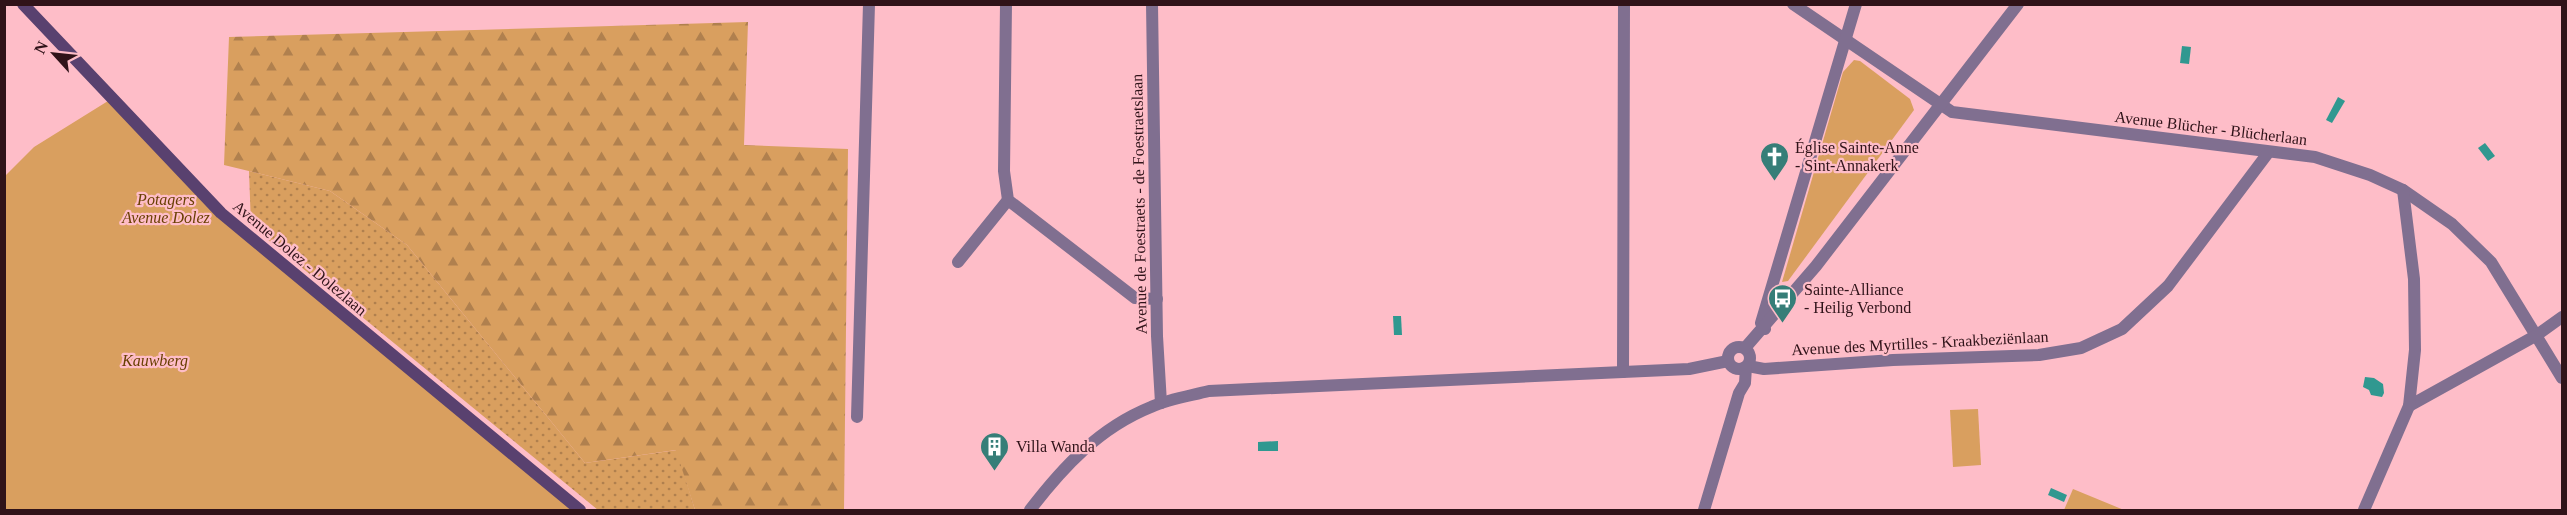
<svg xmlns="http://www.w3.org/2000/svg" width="2567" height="515" viewBox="0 0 2567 515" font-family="Georgia,serif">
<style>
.grass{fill:url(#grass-dots)}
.forest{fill:url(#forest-firs)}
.park{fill:#d99f5f}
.water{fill:#309890}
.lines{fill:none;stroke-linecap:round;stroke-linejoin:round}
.street{stroke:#806f90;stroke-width:12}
.secondary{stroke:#59416f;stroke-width:12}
.labels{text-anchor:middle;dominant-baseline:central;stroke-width:4.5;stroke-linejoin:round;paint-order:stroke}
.street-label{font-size:16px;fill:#301319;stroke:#febdc8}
.poi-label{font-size:16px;fill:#301319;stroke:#febdc8;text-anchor:start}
.park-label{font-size:16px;font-style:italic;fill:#693f02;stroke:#febdc8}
</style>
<defs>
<pattern id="grass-dots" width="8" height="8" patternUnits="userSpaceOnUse" patternTransform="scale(1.5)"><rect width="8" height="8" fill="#d99f5f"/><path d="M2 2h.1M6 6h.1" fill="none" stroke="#b0804e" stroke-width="1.8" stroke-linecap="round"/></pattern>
<pattern id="forest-firs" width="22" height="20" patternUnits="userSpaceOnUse" patternTransform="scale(1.5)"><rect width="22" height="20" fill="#d99f5f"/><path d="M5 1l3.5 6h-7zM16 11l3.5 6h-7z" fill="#b0804e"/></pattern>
</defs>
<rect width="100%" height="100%" fill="#febdc8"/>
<path class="grass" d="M249 171 330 191 407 245 585 463 677 450 695 510H598L251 226Z"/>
<path class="forest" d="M748 22 744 145 848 149 844 510H695L676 450 585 463 407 245 330 191 224 165 229 37Z"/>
<g class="park">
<path d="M1854 60 1860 61 1910 99 1914 110 1788 281 1782 282 1843 72Z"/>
<path d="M108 101 224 222 572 510H5L4 177 34 147Z"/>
<path d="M1978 409 1981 465 1953 467 1950 410Z"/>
<path d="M2073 489 2124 510H2064Z"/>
</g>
<g class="water">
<path d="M2182 46 2191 47 2189 64 2180 63Z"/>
<path d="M2338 97 2345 101 2332 123 2326 120Z"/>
<path d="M2485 143 2495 156 2488 161 2478 148Z"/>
<path d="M1393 316H1401L1402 335H1394Z"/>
<path d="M2365 377 2374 378 2383 384 2384 393 2382 397 2371 395 2369 390 2363 387Z"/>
<path d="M1278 441V451H1258V442Z"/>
<path d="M2051 488 2067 495 2064 502 2048 495Z"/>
</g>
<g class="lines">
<g class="street">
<path d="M1006 4 1004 171 1008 200 1135 298 1157 299"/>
<path d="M1152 4 1157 336 1161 403"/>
<path d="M1793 4 1952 112 2315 157 2370 175 2403 190 2452 224 2491 262 2562 378"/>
<path d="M958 262 1008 200"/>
<path d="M1765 329 1761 323 1856 4"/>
<circle cx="1739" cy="358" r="11"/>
<path d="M1745 348 1816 266 2018 4"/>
<path d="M1748 366 1764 369 1893 360 2039 355 2081 348 2122 329 2168 286 2268 153"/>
<path d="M1623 372 1624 4"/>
<path d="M2409 406 2537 335 2562 317"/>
<path d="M857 417 869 4"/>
<path d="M1030 510C1063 467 1099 428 1151 407 1169 399 1189 396 1209 391L1689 369 1728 361"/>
<path d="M1704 510 1739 393 1745 383 1746 367"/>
<path d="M2364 510 2409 406 2415 350 2414 279 2403 190"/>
</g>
<path class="secondary" d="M23 4 221 213 580 510"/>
</g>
<defs>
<symbol id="church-pin" viewBox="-11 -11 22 30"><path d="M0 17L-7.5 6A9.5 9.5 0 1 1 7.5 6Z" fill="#367e78" stroke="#febdc8"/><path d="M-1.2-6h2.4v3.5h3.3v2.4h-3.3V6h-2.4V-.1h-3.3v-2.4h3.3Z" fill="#fff"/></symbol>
<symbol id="bus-pin" viewBox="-11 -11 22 30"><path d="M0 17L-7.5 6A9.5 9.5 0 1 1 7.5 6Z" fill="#367e78" stroke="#febdc8"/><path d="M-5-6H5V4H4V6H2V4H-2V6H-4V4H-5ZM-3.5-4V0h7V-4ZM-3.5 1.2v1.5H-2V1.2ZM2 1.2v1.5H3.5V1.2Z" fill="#fff"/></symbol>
<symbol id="building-pin" viewBox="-11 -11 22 30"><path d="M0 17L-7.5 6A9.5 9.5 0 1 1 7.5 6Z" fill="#367e78" stroke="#febdc8"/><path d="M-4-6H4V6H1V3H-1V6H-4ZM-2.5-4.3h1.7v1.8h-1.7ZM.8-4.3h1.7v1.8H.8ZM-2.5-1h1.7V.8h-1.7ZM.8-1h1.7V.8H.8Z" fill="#fff"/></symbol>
</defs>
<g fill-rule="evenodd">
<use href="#church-pin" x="1758" y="140" width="33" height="45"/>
<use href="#bus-pin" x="1766" y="282" width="33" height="45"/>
<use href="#building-pin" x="978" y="430" width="33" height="45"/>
</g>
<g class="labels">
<g class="street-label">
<text transform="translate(2211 128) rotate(7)">Avenue Blücher - Blücherlaan</text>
<text transform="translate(1139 204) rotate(-91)">Avenue de Foestraets - de Foestraetslaan</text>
<text transform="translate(300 258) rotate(40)">Avenue Dolez - Dolezlaan</text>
<text transform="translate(1920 343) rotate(-3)">Avenue des Myrtilles - Kraakbeziënlaan</text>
</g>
<g class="poi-label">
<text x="1795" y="147">Église Sainte-Anne<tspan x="1795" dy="18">- Sint-Annakerk</tspan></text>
<text x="1804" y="289">Sainte-Alliance<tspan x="1804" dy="18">- Heilig Verbond</tspan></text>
<text x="1016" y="446">Villa Wanda</text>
</g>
<g class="park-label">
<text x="166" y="199">Potagers<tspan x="166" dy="18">Avenue Dolez</tspan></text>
<text x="155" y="360">Kauwberg</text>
</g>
</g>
<rect width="2567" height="515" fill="none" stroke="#301319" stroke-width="12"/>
<g transform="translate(54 54) rotate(297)" stroke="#febdc8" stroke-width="4.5" paint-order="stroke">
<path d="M0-4.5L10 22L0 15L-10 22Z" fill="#301319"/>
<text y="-9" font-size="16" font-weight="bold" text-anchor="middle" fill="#301319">N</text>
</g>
</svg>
